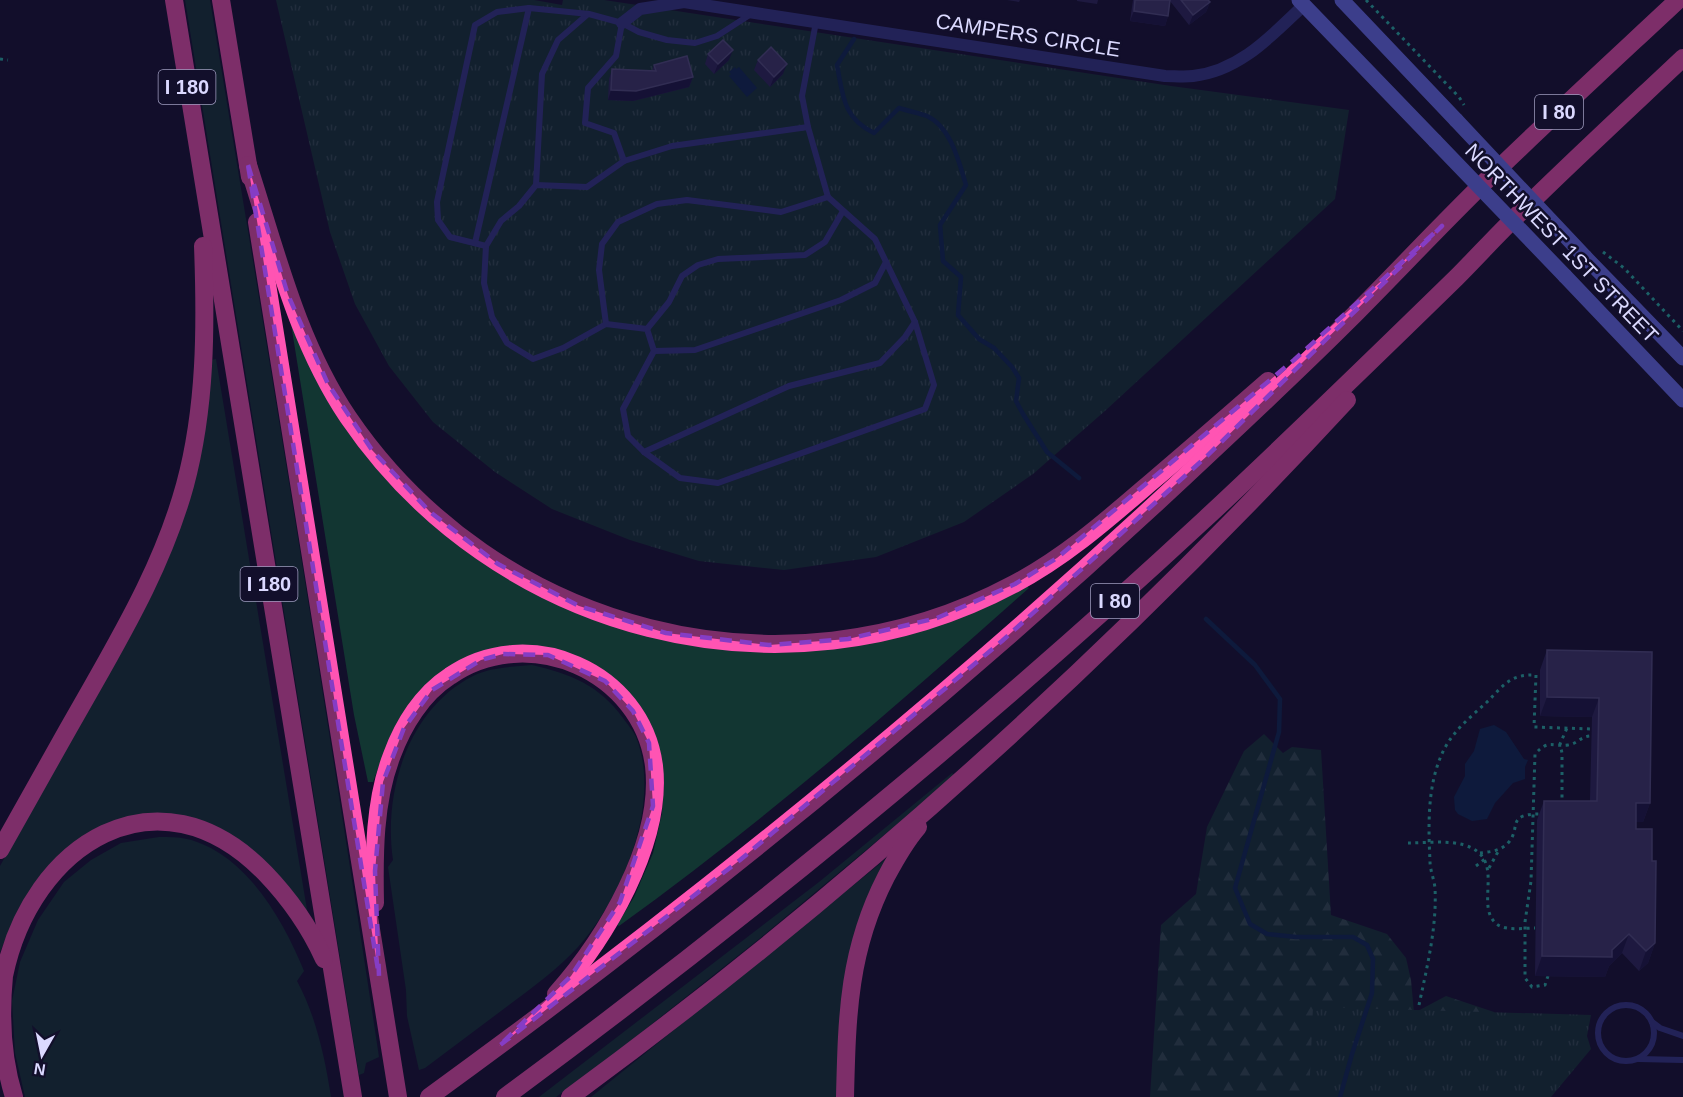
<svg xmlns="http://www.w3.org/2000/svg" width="1683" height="1097" viewBox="0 0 1683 1097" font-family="Helvetica,sans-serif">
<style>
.green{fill:#123632}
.forest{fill:url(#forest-firs)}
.park{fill:url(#park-tufts)}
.water{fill:#092850}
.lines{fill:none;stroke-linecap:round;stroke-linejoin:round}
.stream{stroke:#092850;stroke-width:4.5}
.path{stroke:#28c4af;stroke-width:3;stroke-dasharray:3 4.5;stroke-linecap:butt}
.service{stroke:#373a8d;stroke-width:6}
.minor{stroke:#373a8d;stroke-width:12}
.secondary{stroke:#7078ff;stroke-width:15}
.motorway{stroke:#ff54b3;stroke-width:18}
.secondary-bridge{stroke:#7078ff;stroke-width:15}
.wall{fill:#2d275a}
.shaded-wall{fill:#1a1640}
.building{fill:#403a6c;stroke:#585383;stroke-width:1.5}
.marked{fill:none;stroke:#853dc5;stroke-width:4.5;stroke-dasharray:12 8;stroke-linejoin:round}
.labels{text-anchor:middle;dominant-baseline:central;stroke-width:5;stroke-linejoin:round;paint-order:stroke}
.shield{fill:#120f2b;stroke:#9f9cbf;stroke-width:1.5}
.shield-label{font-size:20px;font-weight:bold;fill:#dbd9ff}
.street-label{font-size:21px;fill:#dbd9ff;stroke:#120f2b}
</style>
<defs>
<pattern id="forest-firs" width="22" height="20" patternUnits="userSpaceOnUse" patternTransform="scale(1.5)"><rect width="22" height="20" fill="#123632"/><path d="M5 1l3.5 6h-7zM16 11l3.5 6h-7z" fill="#345251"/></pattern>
<pattern id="park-tufts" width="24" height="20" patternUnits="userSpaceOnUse" patternTransform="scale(1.5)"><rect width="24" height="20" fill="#123632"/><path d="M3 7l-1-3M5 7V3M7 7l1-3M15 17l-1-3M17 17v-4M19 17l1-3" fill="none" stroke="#345251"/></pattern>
</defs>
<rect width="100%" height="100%" fill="#120f2b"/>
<g class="green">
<path d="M185 0H210C268 352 326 704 379 1057L366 1063 364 1073 359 1075Z"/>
<path d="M291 324C306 354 320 387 339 416 418 537 548 621 690 644 724 650 759 651 794 650 804 649 815 650 825 648 847 643 869 634 890 627 935 613 979 598 1024 584L1029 588C897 706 762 823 619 926L617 925 634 897 653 853 662 813 664 781 655 740 598 668 478 652 456 663 430 681 384 753 373 782H368L354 715Z"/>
<path d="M216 359 310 928 277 876 247 846 215 827 116 822 83 837 49 865 20 906 0 952V866L142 614 171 551 211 360Z"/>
<path d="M532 665C571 674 599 685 623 718 627 724 633 730 636 737 662 802 623 897 578 947 558 969 533 987 509 1005 481 1026 453 1047 425 1068L419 1070 407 1016 406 990 388 867 393 860C383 792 408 709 473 676 491 667 512 667 532 665Z"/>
<path d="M952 773 955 776 759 939 619 1050 556 1097H539L819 882Z"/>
<path d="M159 837C168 837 178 837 187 839 245 853 283 919 304 971L297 981C316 1016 325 1058 331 1097H25L15 1053 12 1001 20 962 38 920 64 882 91 860 121 843Z"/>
<path d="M897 850 869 912 840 1097H591Z"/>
</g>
<path class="forest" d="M1264 734 1283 753 1292 747 1321 750 1331 915 1387 934 1406 958 1411 980 1414 1013 1446 996 1494 1012 1501 1097H1150L1161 925 1196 894 1207 827 1244 751Z"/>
<g class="park">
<path d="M276 0H534L562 5 563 0H604L1171 86 1349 110 1335 199 1106 410 1033 474 964 522 876 557 784 570 699 561 630 540 552 509 495 472 433 422 389 366 355 304 330 232Z"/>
<path d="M1313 1007 1591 1015 1587 1036 1591 1049 1551 1097H1309Z"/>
</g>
<g class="water">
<path d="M735 67 736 69 739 67 757 88 747 97 729 76 731 74 729 72Z"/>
<path d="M1494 725 1506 732 1524 759 1528 760 1525 767V779L1513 783 1495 803 1487 819 1472 821 1458 814 1455 810 1454 797 1465 776V764L1474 751 1480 729Z"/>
</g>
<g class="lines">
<g class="stream">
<path d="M854 39 837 65C843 96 843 118 874 133L899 108C908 111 919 113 927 116 951 127 959 162 966 185L940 225 943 261 961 277 958 315 979 339 994 348 1012 367 1019 378 1016 401 1023 414 1047 452 1079 478"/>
<path d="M1206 619 1255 665 1280 699 1279 732 1235 888 1250 924 1267 934 1296 937H1353L1367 945 1373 959 1372 993 1352 1054 1340 1097"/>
</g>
<g class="path">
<path d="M1366 0 1459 97 1464 105"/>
<path d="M0 59 8 60"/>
<path d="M1603 252 1624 268 1683 331"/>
<path d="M1562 805V753L1560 744 1567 728"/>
<path d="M1408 843C1426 843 1447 840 1464 845 1509 858 1472 907 1498 925 1508 931 1524 928 1535 928"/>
<path d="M1480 853C1489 852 1501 851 1508 843 1522 828 1505 814 1540 814"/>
<path d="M1476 866 1485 859"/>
<path d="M1489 868 1499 850"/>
<path d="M1548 976 1545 985 1532 987 1525 978V922L1531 881 1535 754C1549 739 1551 747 1568 745 1577 744 1581 736 1591 736"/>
<path d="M1419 1005C1427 967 1437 927 1435 888 1434 879 1430 870 1430 861 1428 821 1427 775 1449 741 1459 726 1474 714 1487 702 1504 685 1510 674 1536 675L1534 727 1591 729"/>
</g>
<g class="service">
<path d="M622 23 616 56 588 88 585 123 614 133 624 161"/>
<path d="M808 127 828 197 875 239 915 322 934 385 925 409 718 483 680 478 644 452 628 436 623 409 654 351 647 329 606 324 563 348 533 359 507 343 492 317 484 283 486 246 501 221 519 206 536 185 587 187 624 161 672 146Z"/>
<path d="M808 127 802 96 816 22"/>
<path d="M536 185 542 74 558 40 588 14"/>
<path d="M475 243 529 8"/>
<path d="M486 246 450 237 438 220 437 202 475 25 497 12 529 8 589 14 622 23 639 32 667 40 695 43 717 36 751 14"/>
<path d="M606 324 599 270 602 244 618 222 657 204 687 200 781 212 828 197"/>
<path d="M647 329 669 302 682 276 698 265 718 259 805 255 825 242 843 211"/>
<path d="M654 351 695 350 841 300 875 283 886 262"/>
<path d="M644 452 789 386 880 363 905 337 915 322"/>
<circle cx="1626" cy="1033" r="28"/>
<path d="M1652 1022 1660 1028 1683 1036"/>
<path d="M1639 1059 1683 1060"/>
</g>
<path class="minor" d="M622 23 640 9 684 2 1165 76C1174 76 1184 77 1193 76 1240 71 1272 35 1304 5"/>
<g class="secondary">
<path d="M1299 0 1435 141"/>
<path d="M1342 0 1456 120"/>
<path d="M1585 257 1683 358"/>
<path d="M1565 276 1683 400"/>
</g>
<g class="motorway">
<path d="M174 0 353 1097"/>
<path d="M221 0 250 177"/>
<path d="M248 165C276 251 297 341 348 417 495 633 782 708 1014 584 1065 557 1107 520 1150 483 1190 449 1229 415 1268 381"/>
<path d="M257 222 398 1097"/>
<path d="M0 850C31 795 61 741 92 687 129 622 165 558 185 485 206 407 206 326 203 246"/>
<path d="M375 903C374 854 374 801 392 755 403 725 422 694 450 676 528 622 642 671 654 766 663 843 605 939 556 994"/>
<path d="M14 1097C2 1058 0 1017 4 976 31 844 158 763 265 873 290 899 309 926 324 959"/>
<path d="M429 1097C702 899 964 685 1209 454 1256 410 1303 366 1348 321 1398 271 1445 220 1495 172 1555 114 1617 57 1678 0"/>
<path d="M505 1097C749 917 983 725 1205 519 1290 440 1373 359 1456 278 1480 254 1503 228 1528 205 1579 155 1631 107 1683 58"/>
<path d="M570 1097C851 891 1110 656 1347 400"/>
<path d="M845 1097C847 1016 848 951 886 877 895 860 905 842 918 827"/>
</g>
<g class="secondary-bridge">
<path d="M1456 120 1585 257"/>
<path d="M1435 141 1565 276"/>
</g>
</g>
<g class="wall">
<path d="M1007 0H1020L1019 2Z"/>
<path d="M1077 0H1098L1097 4 1077 1Z"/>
<path d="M1133 0H1208L1210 2 1206 12 1189 25 1170 1 1168 16 1165 26 1130 21Z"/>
<path d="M708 54 729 60 714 74 705 64Z"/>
<path d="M758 60 783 74 770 87 754 70Z"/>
<path d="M654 65 693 77 689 87 633 101 608 100 609 79 612 69 652 71Z"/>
<path d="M1547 650 1652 652 1650 803 1643 822H1636V829L1652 861 1655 943 1648 963 1639 971 1622 953 1609 966 1605 977 1535 976 1537 820 1544 801H1590L1592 717 1540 716V670Z"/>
</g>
<g class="shaded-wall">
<path d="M1210 2 1206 12 1189 25 1193 15Z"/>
<path d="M1134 11 1168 16 1165 26 1130 21Z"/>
<path d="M733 50 729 60 714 74 718 64Z"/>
<path d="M787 64 783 74 770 87 774 77Z"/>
<path d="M693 77 689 87 633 101 608 100 611 90Z"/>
<path d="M1547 697 1599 698 1592 717 1540 716Z"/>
<path d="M1636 803H1650L1643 822H1629Z"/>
<path d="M1629 934 1622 953 1609 966 1605 977 1535 976 1542 956 1612 950Z"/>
<path d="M1655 943 1648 963 1639 971 1646 951Z"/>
</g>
<g class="building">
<path d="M1135 0H1170L1168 16 1134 11Z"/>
<path d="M1181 0H1208L1210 2 1193 15Z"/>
<path d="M723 40 733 50 718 64 708 54Z"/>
<path d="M771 47 787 64 774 77 758 60Z"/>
<path d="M687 56 693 77 636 91 611 90 612 69 656 71 654 65Z"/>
<path d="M1547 650 1652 652 1650 803H1636V829H1652V861H1656L1655 943 1646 951 1629 934 1612 950V957L1542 956 1544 801H1597L1599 698 1547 697Z"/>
</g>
<path d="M0 0H1683V1097H0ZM248 165 288 295 328 384 372 450 430 512 498 564 579 606 666 633 769 645 848 639 937 618 1015 584 1057 558 1294 360 1442 226 1207 456 1002 641 740 860 499 1046 571 976 620 902 653 806 649 743 633 711 605 681 548 655 503 654 481 660 432 690 404 728 383 782 375 871 379 976Z" fill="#120f2b" fill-opacity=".55" fill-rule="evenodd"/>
<path class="marked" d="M248 165 288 295 328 384 372 450 430 512 498 564 579 606 666 633 769 645 848 639 937 618 1015 584 1057 558 1294 360 1442 226 1207 456 1002 641 740 860 499 1046 571 976 620 902 653 806 649 743 633 711 605 681 548 655 503 654 481 660 432 690 404 728 383 782 375 871 379 976Z"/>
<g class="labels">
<g class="shield">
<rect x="158.5" y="70" width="57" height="34" rx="4.5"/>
<rect x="1535" y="95" width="48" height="34" rx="4.5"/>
<rect x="240.5" y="567" width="57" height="34" rx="4.5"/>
<rect x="1091" y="584" width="48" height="34" rx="4.5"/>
</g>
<g class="shield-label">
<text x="187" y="87">I 180</text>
<text x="1559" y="112">I 80</text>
<text x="269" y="584">I 180</text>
<text x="1115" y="601">I 80</text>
</g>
<g class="street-label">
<text transform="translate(1028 35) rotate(9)">CAMPERS CIRCLE</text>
<text transform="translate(1562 243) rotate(46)">NORTHWEST 1ST STREET</text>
</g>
</g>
<g transform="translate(42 1055) rotate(189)" stroke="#120f2b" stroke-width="4.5" paint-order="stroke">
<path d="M0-4.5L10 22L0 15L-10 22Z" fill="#dbd9ff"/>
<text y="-9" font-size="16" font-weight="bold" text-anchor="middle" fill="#dbd9ff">N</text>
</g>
</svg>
